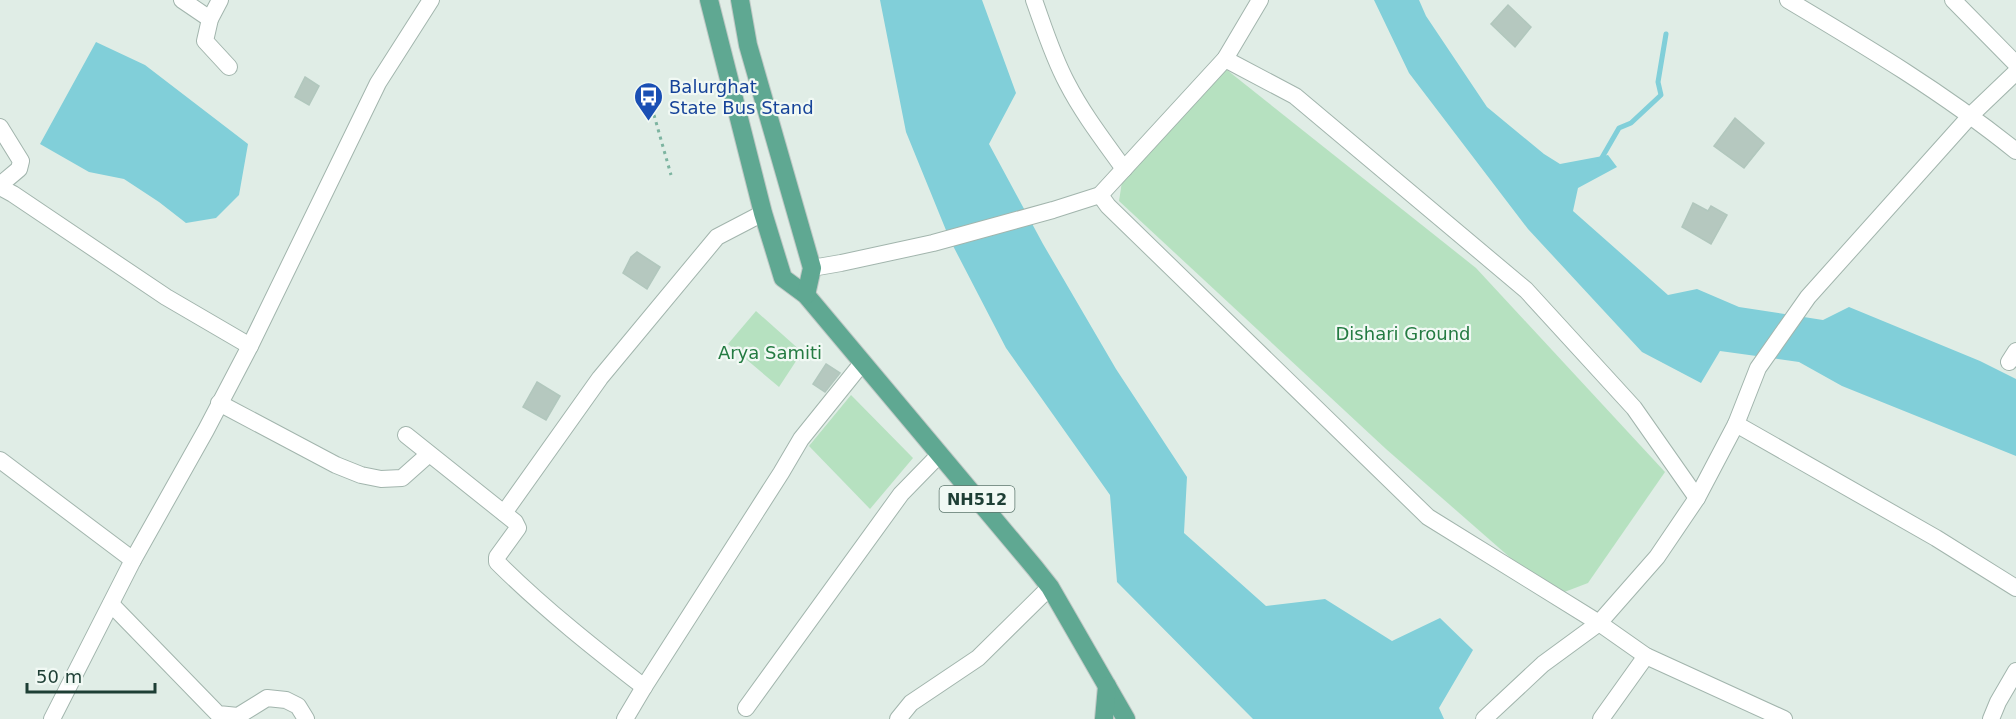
<svg xmlns="http://www.w3.org/2000/svg" width="2016" height="719" viewBox="0 0 2016 719" font-family="'DejaVu Sans',sans-serif">
<style>
.green{fill:#b6e1c0}
.water{fill:#81cfd9}
.lines{fill:none;stroke-linecap:round;stroke-linejoin:round}
.stream{stroke:#81cfd9;stroke-width:5}
.building{fill:#b5c8bf;stroke:#b1c7bd;stroke-width:1.5}
.minor-casing{stroke:#a2b5ad;stroke-width:18}
.primary-casing{stroke:#c0c9c6;stroke-width:20}
.path{stroke:#7cb4a0;stroke-width:3;stroke-dasharray:3 4.5;stroke-linecap:butt}
.minor{stroke:#fff;stroke-width:16}
.primary{stroke:#5fa892;stroke-width:18}
.labels{text-anchor:middle;dominant-baseline:central;stroke-width:4.5;stroke-linejoin:round;paint-order:stroke}
.shield{fill:#f1f9f4;stroke:#5d776e;stroke-width:1.5}
.shield-label{font-size:16px;font-weight:bold;fill:#1e3f35}
.transit-label{font-size:18px;fill:#164399;stroke:#f1f9f4;text-anchor:start}
.park-label{font-size:18px;fill:#247b42;stroke:#f1f9f4}
</style>
<rect width="100%" height="100%" fill="#e0ede6"/>
<g class="green">
<path d="M1222 66 1476 268 1665 472 1588 583 1554 596 1386 449 1119 201 1123 175Z"/>
<path d="M756 311 802 352 779 387 728 344Z"/>
<path d="M851 395 913 458 870 509 809 446Z"/>
</g>
<g class="water">
<path d="M880 0H982L1016 93 989 144 1043 244 1116 369 1187 477 1184 533 1266 606 1325 599 1392 641 1440 618 1473 650 1439 708 1444 719H1253L1117 582 1110 495 1006 348 950 240 906 132Z"/>
<path d="M1374 0H1419L1426 16 1487 107 1544 154 1560 164 1608 155 1617 167 1578 188 1573 211 1668 295 1697 289 1739 307 1823 320 1849 307 1980 361 2016 379V456L1842 386 1799 362 1720 351 1701 383 1642 352 1528 229 1409 73Z"/>
<path d="M96 42 145 65 248 144 239 195 216 218 186 223 159 202 124 179 89 172 40 144Z"/>
</g>
<g class="lines">
<path class="stream" d="M1600 161 1619 128 1631 123 1661 95 1658 82 1666 34"/>
</g>
<g class="building">
<path d="M1508 5 1531 27 1515 47 1491 24Z"/>
<path d="M305 77 319 86 309 105 295 97Z"/>
<path d="M1735 118 1764 143 1744 168 1714 146Z"/>
<path d="M1693 203 1708 211 1711 206 1727 215 1711 244 1682 227Z"/>
<path d="M637 252 660 267 647 289 623 273 631 257Z"/>
<path d="M826 364 840 373 825 392 813 384Z"/>
<path d="M537 382 560 396 546 420 523 407Z"/>
</g>
<g class="lines">
<defs>
<g id="minor">
<path d="M182 0 210 19"/>
<path d="M220 0 210 19 205 41 229 67"/>
<path d="M1034 0C1044 28 1053 57 1067 83 1083 114 1104 141 1124 169"/>
<path d="M1788 0C1867 47 1944 93 2016 151"/>
<path d="M1953 0 2016 64"/>
<path d="M1225 59 1295 96 1526 290 1634 408 1697 498"/>
<path d="M0 127 21 161 19 169 0 185"/>
<path d="M0 187 13 194 166 297 250 346"/>
<path d="M1100 195 1108 206 1428 517 1599 623 1543 664 1484 719"/>
<path d="M812 268 841 263 933 243 1053 210 1100 195 1225 59 1260 0"/>
<path d="M2009 362 2016 351"/>
<path d="M219 403 336 465 361 475 381 479 402 478 429 454"/>
<path d="M1736 424 1936 538 2016 588"/>
<path d="M406 435 515 522 518 528 497 557V562L502 567C547 611 595 649 644 687"/>
<path d="M0 460 133 560"/>
<path d="M504 513 600 378 717 237 763 213"/>
<path d="M111 604 218 714 238 716 267 698 286 700 298 706 306 719"/>
<path d="M746 708 901 494 940 454"/>
<path d="M52 719 133 560 206 430 250 346 378 83 431 0"/>
<path d="M625 719 644 687 781 473 801 439 863 362"/>
<path d="M898 719 911 703 978 658 1050 587"/>
<path d="M1601 719 1646 656"/>
<path d="M1784 719 1646 656 1599 623 1657 557 1697 498 1736 424 1758 368 1808 297 1971 115 2016 72"/>
<path d="M1991 719 1998 702 2016 671"/>
</g>
<g id="primary">
<path d="M709 0 763 213 783 278 806 295 1035 568 1050 587 1126 719"/>
<path d="M740 0 748 45 812 268 806 295"/>
<path d="M1104 719 1107 686"/>
</g>
</defs>
<use href="#minor" class="minor-casing"/>
<use href="#primary" class="primary-casing"/>
<path class="path" d="M654 115 671 175"/>
<use href="#minor" class="minor"/>
<use href="#primary" class="primary"/>
</g>
<defs>
<symbol id="bus-pin" viewBox="-11 -11 22 30"><path d="M0 17L-7.5 6A9.5 9.5 0 1 1 7.5 6Z" fill="#1a4fb4" stroke="#f1f9f4"/><path d="M-5-6H5V4H4V6H2V4H-2V6H-4V4H-5ZM-3.5-4V0h7V-4ZM-3.5 1.2v1.5H-2V1.2ZM2 1.2v1.5H3.5V1.2Z" fill="#fff"/></symbol>
</defs>
<g fill-rule="evenodd">
<use href="#bus-pin" x="632" y="80" width="33" height="45"/>
</g>
<g class="labels">
<rect class="shield" x="939.5" y="486" width="75" height="26" rx="4.5"/>
<g class="shield-label">
<text x="977" y="499">NH512</text>
</g>
<g class="transit-label">
<text x="669" y="86">Balurghat<tspan x="669" dy="21">State Bus Stand</tspan></text>
</g>
<g class="park-label">
<text x="1403" y="333">Dishari Ground</text>
<text x="770" y="352">Arya Samiti</text>
</g>
</g>
<path d="M27 683v9h128v-9" fill="none" stroke="#1e3f35" stroke-width="3"/>
<text x="36" y="683" font-size="18" fill="#1e3f35" stroke="#f1f9f4" stroke-width="4.5" paint-order="stroke">50 m</text>
</svg>
